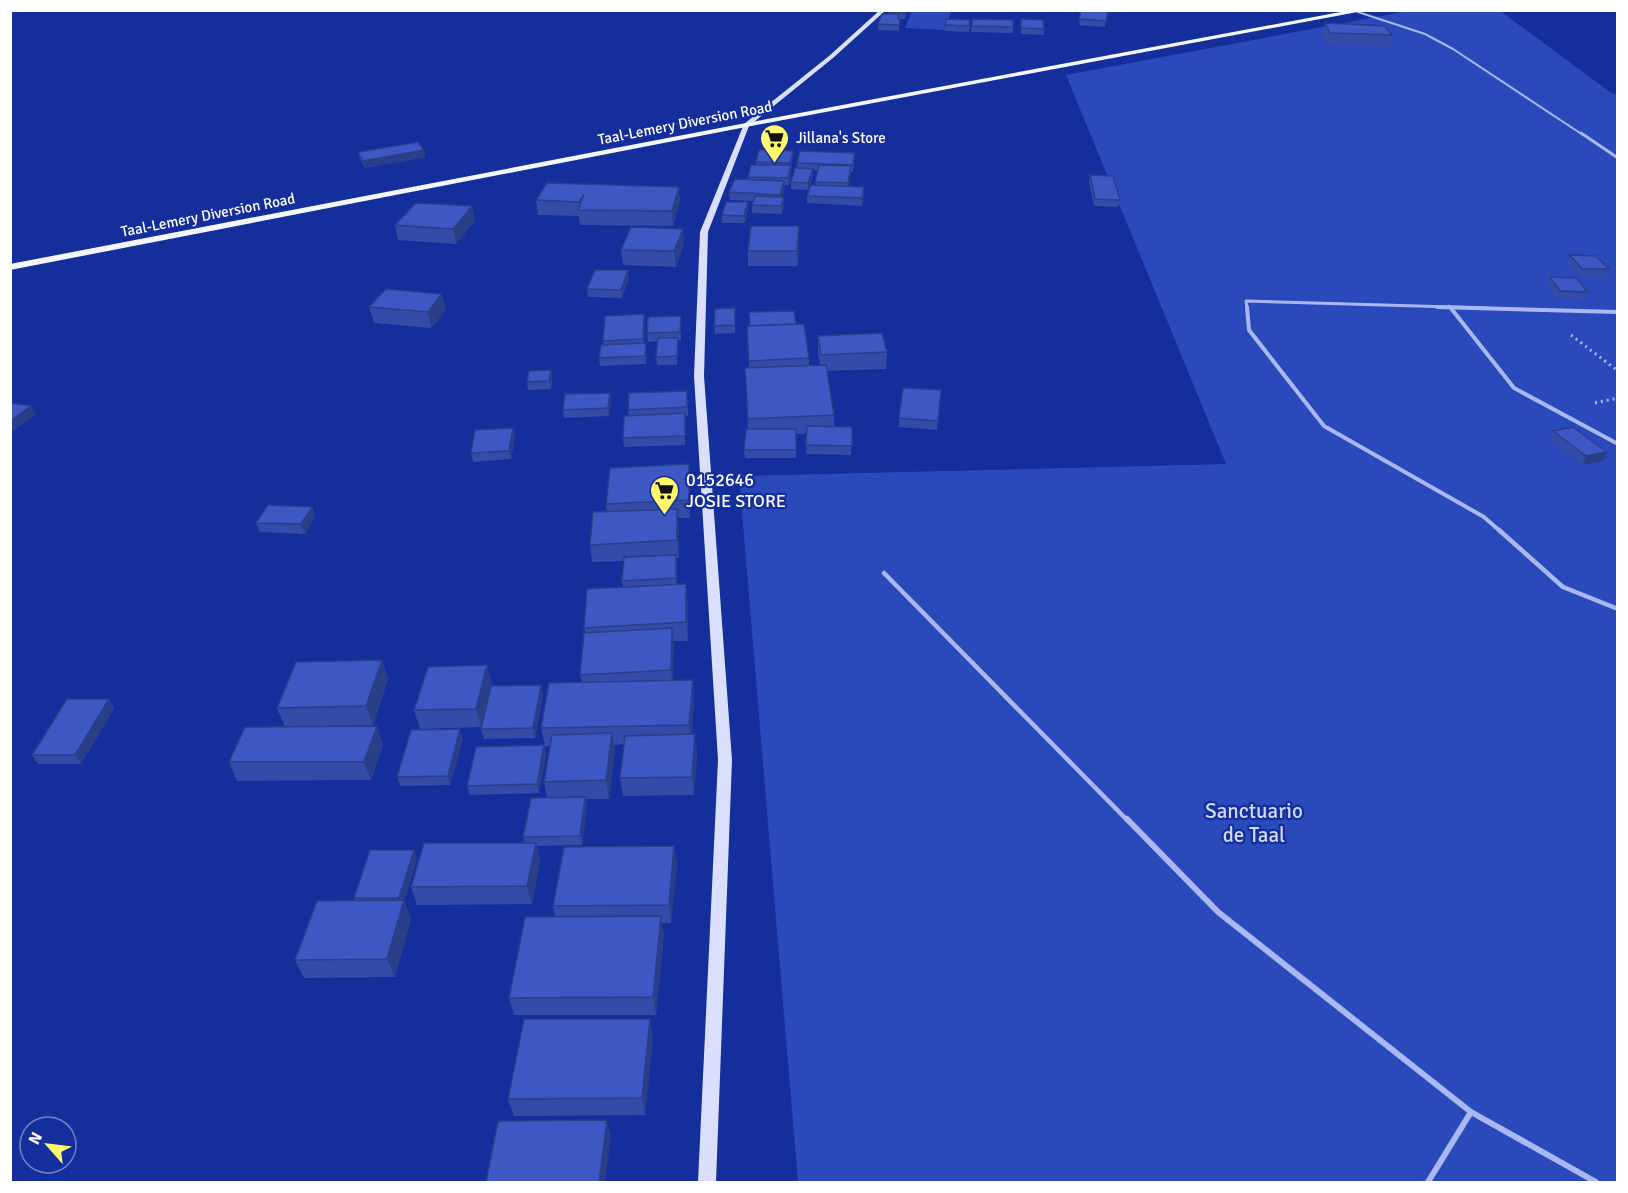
<svg xmlns="http://www.w3.org/2000/svg" width="1628" height="1193" viewBox="0 0 1628 1193" font-family="Signika,sans-serif">
<style>
.green{fill:#2a49bb}
.lines{fill:none;stroke-linecap:round;stroke-linejoin:round}
.path{stroke:#a9b8f3;stroke-width:3;stroke-dasharray:2 4;stroke-linecap:butt}
.lane-far4{stroke:#a9b8f3;stroke-width:2}
.lane-far3{stroke:#a9b8f3;stroke-width:3}
.lane-far2{stroke:#a9b8f3;stroke-width:4}
.lane-far1{stroke:#a9b8f3;stroke-width:4.5}
.lane{stroke:#a9b8f3;stroke-width:6}
.secondary{fill:#d9dffd;fill-rule:evenodd}
.primary{fill:#f5f7ff;fill-rule:evenodd}
.wall{fill:#344ca7}
.shaded-wall{fill:#2b3e88}
.building{fill:#3d58c2;stroke:#2b3e88;stroke-width:1.5}
.labels{text-anchor:middle;dominant-baseline:central;stroke-width:4.5;stroke-linejoin:round;paint-order:stroke}
.far-street-label{font-size:15px;fill:#fff;stroke:#142e9b}
.far-poi-label{font-size:15px;fill:#fff;stroke:#142e9b;text-anchor:start}
.poi-label{font-size:18px;fill:#fff;stroke:#142e9b;text-anchor:start}
.near-park-label{font-size:21px;fill:#d1dafd;stroke:#142e9b}
</style>
<rect width="100%" height="100%" fill="#142e9b"/>
<g class="green">
<path d="M1499 10 1610 92 1617 95V1182H798L739 476 1226 464 1066 75 1408 11Z"/>
<path d="M912 11H951L945 30 905 28Z"/>
</g>
<g class="lines">
<g class="path">
<path d="M1571 335 1618 371"/>
<path d="M1595 403 1618 398"/>
</g>
<path class="lane-far4" d="M1358 12 1425 34 1453 49 1583 135"/>
<g class="lane-far3">
<path d="M1581 133 1618 158"/>
<path d="M1449 306 1451 308"/>
<path d="M1247 308 1246 301 1487 308"/>
</g>
<g class="lane-far2">
<path d="M1247 307 1249 330 1324 426 1484 517 1501 532"/>
<path d="M1437 307 1618 312"/>
<path d="M1450 307 1514 388 1618 444"/>
</g>
<g class="lane-far1">
<path d="M1499 530 1563 587 1618 609"/>
<path d="M884 573 1128 821"/>
</g>
<g class="lane">
<path d="M1127 819 1218 912 1471 1112 1596 1182"/>
<path d="M1428 1182 1471 1112"/>
</g>
<path class="secondary" d="M880 10H886L833 58 749 126 708 232 704 376 732 760 716 1182H698L718 760 694 376 700 232 744 124 829 56Z"/>
<path class="primary" d="M1351 10H1368L746 127 10 270V264L746 123Z"/>
</g>
<g class="wall">
<path d="M890 10H906L905 19H898H900L899 31 878 30V24L890 14Z"/>
<path d="M1081 10H1108L1105 27 1079 25Z"/>
<path d="M946 19 970 20 969 32 945 31Z"/>
<path d="M972 19 1013 27V33L971 32Z"/>
<path d="M1021 19 1044 29V35L1021 34Z"/>
<path d="M1325 23 1392 35 1388 47 1327 45 1322 35Z"/>
<path d="M424 150 425 157 365 168 360 159 358 152Z"/>
<path d="M793 151 791 173 789 185H784L785 188 781 197H784V205L782 214 752 213V205L753 201 730 200 729 192 748 179V177L756 165V162Z"/>
<path d="M855 153 853 172H851L849 187H864V195L862 206 807 203V196L815 185 817 171 813 170V176L808 190 791 189V182L797 168V163Z"/>
<path d="M1090 175 1120 200 1118 207 1094 206 1089 183Z"/>
<path d="M536 200 680 201 673 226 580 225 579 216 538 215Z"/>
<path d="M748 202V210L745 223H722V215Z"/>
<path d="M475 221 456 244 398 240 395 225Z"/>
<path d="M799 226 798 266H748V251Z"/>
<path d="M684 244 676 267 623 265 621 250Z"/>
<path d="M1570 255 1609 269 1605 277H1579L1567 263Z"/>
<path d="M1550 277 1587 292 1584 300 1557 299 1547 285Z"/>
<path d="M629 278 622 298 588 297 587 289Z"/>
<path d="M369 307 446 310 431 328 374 323Z"/>
<path d="M735 308V333L715 334 714 326Z"/>
<path d="M644 314 645 323 644 343 647 352 646 364 600 366 599 358 603 345V341Z"/>
<path d="M681 316V340H678L677 365H657L656 357 658 341 648 342 647 333Z"/>
<path d="M796 324 809 358V366L820 365 818 352V336L887 352 886 369 827 371 834 415V426L852 427 851 455 806 454 807 434H796V458H745L744 450 748 429 745 368H749L747 326Z"/>
<path d="M551 370 552 379 551 389 528 390 527 382Z"/>
<path d="M941 390 937 430 899 427V418Z"/>
<path d="M610 393 611 401 609 416 564 418 563 410Z"/>
<path d="M688 400V416H685V445L624 447 623 438 629 416 628 410Z"/>
<path d="M513 428 515 437 511 459 473 462 471 453Z"/>
<path d="M1553 431 1603 461 1582 465 1549 440Z"/>
<path d="M690 482V518H678L679 558H676L677 585 688 603V641H673V680L694 698 692 734 697 752 694 795 623 796 620 778 624 744 614 745 615 752 609 799H586L587 807 582 845 537 846 540 861 532 904 417 905 411 887 525 843 523 837 547 798 544 782 550 746H545L541 728 582 682 580 675 585 633 584 628 623 588 622 581 624 561 592 562 590 545 607 512 606 504Z"/>
<path d="M312 507 315 516 305 534 260 532 256 523Z"/>
<path d="M382 660 388 679 373 725 285 727 277 708Z"/>
<path d="M487 665 492 684 481 727 420 729 414 710Z"/>
<path d="M543 695 535 738 484 739 481 729Z"/>
<path d="M109 699 114 709 81 764H38L32 755Z"/>
<path d="M463 739 450 785 401 786 397 777Z"/>
<path d="M383 745 371 780 237 781 229 762Z"/>
<path d="M544 745 546 755 539 793 470 795 467 786Z"/>
<path d="M674 846 677 864 671 923H662L664 934 656 1015H514L509 998 555 917 553 906Z"/>
<path d="M417 859 404 901 411 919 395 977 304 978 295 960 355 900 354 898Z"/>
<path d="M653 1037 645 1115 514 1116 508 1099Z"/>
</g>
<g class="shaded-wall">
<path d="M424 150 425 157 365 168 363 161Z"/>
<path d="M793 151 791 173 789 185 788 178Z"/>
<path d="M851 166V174L848 191V183Z"/>
<path d="M813 169V176L808 190V183Z"/>
<path d="M784 181 785 188 780 202V195Z"/>
<path d="M679 187 680 201 673 226 672 211Z"/>
<path d="M864 187V195L862 206V198Z"/>
<path d="M784 197V205L782 214 781 206Z"/>
<path d="M748 202V210L745 223 744 216Z"/>
<path d="M472 206 475 221 456 244 453 229Z"/>
<path d="M799 226V241L798 266 797 251Z"/>
<path d="M683 229 684 244 676 267 674 251Z"/>
<path d="M628 270 629 278 622 298 621 290Z"/>
<path d="M442 294 446 310 431 328 428 312Z"/>
<path d="M644 314 645 323 643 348V339Z"/>
<path d="M646 343 647 352 646 364 645 356Z"/>
<path d="M551 370 552 379 551 389 549 381Z"/>
<path d="M610 393 611 401 609 416 608 408Z"/>
<path d="M31 406 36 415 10 433V421Z"/>
<path d="M513 428 515 437 511 459 509 451Z"/>
<path d="M1607 452 1603 461 1582 465 1586 456Z"/>
<path d="M689 464 690 482V518L689 500Z"/>
<path d="M312 507 315 516 305 534 301 524Z"/>
<path d="M677 509 679 526V558L677 540Z"/>
<path d="M676 555 677 564V587L676 578Z"/>
<path d="M686 584 688 603V641L686 622Z"/>
<path d="M672 628 674 646 673 689 671 670Z"/>
<path d="M382 660 388 679 373 725 366 706Z"/>
<path d="M487 665 492 684 481 727 476 709Z"/>
<path d="M693 680 694 698 691 743 689 725Z"/>
<path d="M541 685 543 695 535 738 533 728Z"/>
<path d="M109 699 114 709 81 764 75 755Z"/>
<path d="M377 726 383 745 371 780 364 762Z"/>
<path d="M460 729 463 739 450 785 448 776Z"/>
<path d="M612 733 615 752 609 799 606 780Z"/>
<path d="M695 734 697 752 694 795 692 777Z"/>
<path d="M544 745 546 755 539 793 537 784Z"/>
<path d="M585 797 587 807 582 845 580 836Z"/>
<path d="M536 843 540 861 532 904 527 886Z"/>
<path d="M674 846 677 864 671 923 669 905Z"/>
<path d="M414 850 417 859 404 901 411 919 395 977 387 959 402 907 399 898Z"/>
<path d="M661 916 664 934 656 1015 653 997Z"/>
<path d="M650 1019 653 1037 645 1115 642 1098Z"/>
<path d="M607 1120 611 1137 605 1182H599Z"/>
</g>
<g class="building">
<path d="M890 10H906V13L890 12Z"/>
<path d="M1081 10H1108L1106 21 1079 19Z"/>
<path d="M882 14H899L898 19H900L899 25 878 24Z"/>
<path d="M946 19 970 20 969 26 945 25Z"/>
<path d="M972 19 1013 20V27L972 26Z"/>
<path d="M1021 19 1043 20 1044 29 1021 28Z"/>
<path d="M1325 23 1385 26 1392 35 1330 33Z"/>
<path d="M418 142 424 150 363 161 358 152Z"/>
<path d="M759 150 793 151 790 163 756 162Z"/>
<path d="M800 151 855 153 853 165 797 163Z"/>
<path d="M751 165H791L788 178 748 177Z"/>
<path d="M819 165 851 166 848 183 815 182Z"/>
<path d="M795 168 813 169 808 183 791 182Z"/>
<path d="M1090 175 1113 176 1120 200 1095 199Z"/>
<path d="M735 179 784 181 780 195 729 192Z"/>
<path d="M547 183 679 187 672 211 578 210 584 194 579 202 536 200Z"/>
<path d="M811 185 864 187 862 198 807 196Z"/>
<path d="M755 196 784 197 781 206 752 205Z"/>
<path d="M726 202H748L744 216 722 215Z"/>
<path d="M416 203 472 206 453 229 395 225Z"/>
<path d="M751 226H799L797 251H748Z"/>
<path d="M631 227 683 229 674 251 621 250Z"/>
<path d="M1570 255 1596 256 1609 269H1582Z"/>
<path d="M595 270H628L621 290 587 289Z"/>
<path d="M1550 277 1577 278 1587 292 1560 291Z"/>
<path d="M386 289 442 294 428 312 369 307Z"/>
<path d="M735 308V325L714 326 715 309Z"/>
<path d="M794 311 796 324 750 326 749 312Z"/>
<path d="M644 314 643 339 603 341 605 316Z"/>
<path d="M681 316 680 332 647 333 648 317Z"/>
<path d="M804 324 809 358 749 361 747 326Z"/>
<path d="M882 333 887 352 821 355 818 336Z"/>
<path d="M658 338H678L677 356 656 357Z"/>
<path d="M646 343 645 356 599 358 601 345Z"/>
<path d="M826 365 834 415 748 419 745 368Z"/>
<path d="M551 370 549 381 527 382 529 371Z"/>
<path d="M903 388 941 390 938 421 899 418Z"/>
<path d="M687 391V407L628 410 629 393Z"/>
<path d="M610 393 608 408 563 410 565 394Z"/>
<path d="M10 403 31 406 10 421Z"/>
<path d="M685 413V436L623 438 624 416Z"/>
<path d="M807 426 852 427V446L806 445Z"/>
<path d="M1573 427 1607 452 1586 456 1553 431Z"/>
<path d="M513 428 509 451 471 453 475 430Z"/>
<path d="M746 429H796V450H744Z"/>
<path d="M689 464V500L606 504 610 468Z"/>
<path d="M268 505 312 507 301 524 256 523Z"/>
<path d="M677 509V540L590 545 593 512Z"/>
<path d="M676 555V578L622 581 624 557Z"/>
<path d="M686 584V622L584 628 587 589Z"/>
<path d="M672 628 671 670 580 675 584 633Z"/>
<path d="M382 660 366 706 277 708 296 662Z"/>
<path d="M487 665 476 709 414 710 428 667Z"/>
<path d="M693 680 689 725 541 728 549 683Z"/>
<path d="M541 685 533 728 481 729 491 686Z"/>
<path d="M67 699H109L75 755H32Z"/>
<path d="M377 726 364 762H229L245 727Z"/>
<path d="M460 729 448 776 397 777 411 730Z"/>
<path d="M612 733 606 780 544 782 552 735Z"/>
<path d="M695 734 692 777 620 778 625 736Z"/>
<path d="M544 745 537 784 467 786 476 747Z"/>
<path d="M585 797 580 836 523 837 531 798Z"/>
<path d="M424 843H536L527 886 411 887Z"/>
<path d="M674 846 669 905 553 906 564 847Z"/>
<path d="M370 850H414L399 898H354Z"/>
<path d="M404 900 387 959 295 960 317 901Z"/>
<path d="M661 916 653 997 509 998 525 917Z"/>
<path d="M524 1019H650L642 1098 508 1099Z"/>
<path d="M607 1120 599 1182H486L498 1121Z"/>
</g>
<defs>
<symbol id="supermarket-pin" viewBox="-11 -11 22 30"><path d="M0 17L-7.5 6A9.5 9.5 0 1 1 7.5 6Z" fill="#fff96b" stroke="#142e9b"/><path d="M-6-5.5h2.5l.6 2H6L4.5 2H-2.5L-4.4-4H-6ZM-1.5 3.2a1.3 1.3 0 1 0 .1 0ZM3 3.2a1.3 1.3 0 1 0 .1 0Z" fill="#111"/></symbol>
</defs>
<g fill-rule="evenodd">
<use href="#supermarket-pin" x="758" y="122" width="33" height="45"/>
<use href="#supermarket-pin" x="648" y="474" width="33" height="45"/>
</g>
<g class="labels">
<g class="far-street-label">
<text transform="translate(685 123) rotate(-11)">Taal-Lemery Diversion Road</text>
<text transform="translate(208 215) rotate(-11)">Taal-Lemery Diversion Road</text>
</g>
<g class="far-poi-label">
<text x="796" y="138">Jillana's Store</text>
</g>
<g class="poi-label">
<text x="686" y="480">0152646<tspan x="686" dy="21">JOSIE STORE</tspan></text>
</g>
<g class="near-park-label">
<text x="1254" y="811">Sanctuario<tspan x="1254" dy="24">de Taal</tspan></text>
</g>
</g>
<rect width="1628" height="1193" fill="none" stroke="#ffffff" stroke-width="24"/>
<g transform="translate(48 1145) rotate(298)"><circle r="28" fill="#142e9b" stroke="#7282c3" stroke-width="1.5"/>
<path d="M0-4.5L10 22L0 15L-10 22Z" fill="#fff96b"/>
<text y="-9" font-size="16" font-weight="bold" text-anchor="middle" fill="#ffffff">N</text>
</g>
</svg>
